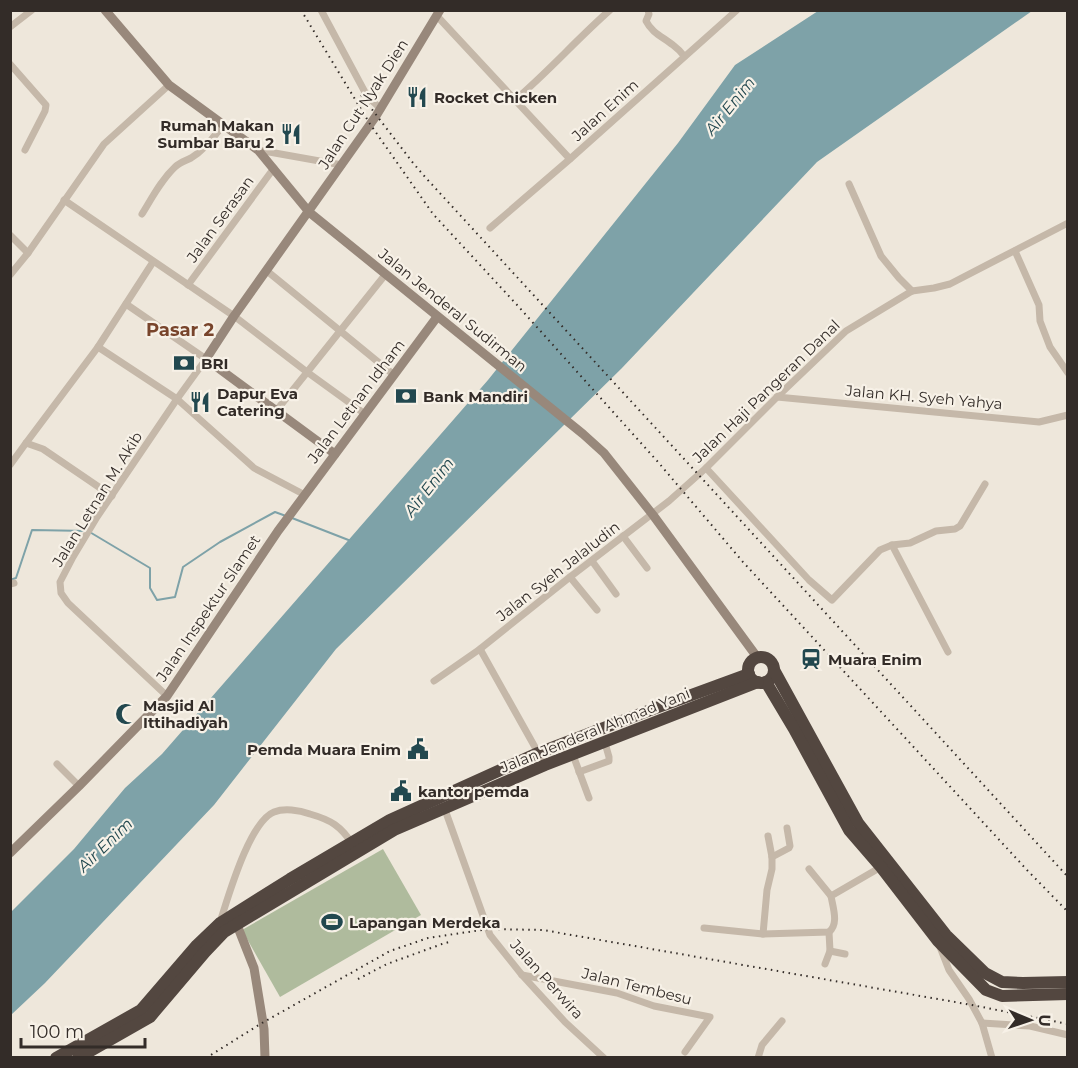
<svg xmlns="http://www.w3.org/2000/svg" width="1078" height="1068" viewBox="0 0 1078 1068" font-family="Montserrat,sans-serif">
<style>
.green{fill:#afbb9d}
.water{fill:#7ea2a8}
.lines{fill:none;stroke-linecap:round;stroke-linejoin:round}
.stream{stroke:#7ea2a8;stroke-width:2}
.street{stroke:#c5b8a9;stroke-width:7}
.secondary{stroke:#98887b;stroke-width:9}
.highway{stroke:#534740;stroke-width:12}
.rail{stroke:#332c28;stroke-width:2;stroke-dasharray:1.5 4.5;stroke-linecap:butt}
.labels{text-anchor:middle;dominant-baseline:central;stroke-width:4.5;stroke-linejoin:round;paint-order:stroke}
.poi-label{font-size:15px;font-weight:bold;fill:#332c28;stroke:#f7f1e7;text-anchor:start}
.street-label{font-size:15px;fill:#332c28;stroke:#f7f1e7}
.water-label{font-size:16px;font-style:italic;fill:#22484f;stroke:#f7f1e7}
.quarter-label{font-size:18px;font-weight:bold;fill:#78442b;stroke:#f7f1e7}
</style>
<rect width="100%" height="100%" fill="#eee7db"/>
<path class="green" d="M383 849 421 915 280 997 242 930Z"/>
<path class="water" d="M818 11H1032L817 162 622 368 336 649 214 805 45 983 11 1015V912L74 849 125 788 162 754 488 380 678 143 735 65Z"/>
<g class="lines">
<g class="stream">
<path d="M292 518 351 541"/>
<path d="M10 580 16 578 32 530 88 531 150 568V588L157 600 175 597 183 567 220 542 275 512 286 516"/>
</g>
<g class="street">
<path d="M321 10 367 96 381 109"/>
<path d="M648 10 649 14 646 21C652 33 663 37 673 45 677 48 681 52 684 56"/>
<path d="M437 16 570 159"/>
<path d="M10 27 32 10"/>
<path d="M10 64 46 105 45 111 25 150"/>
<path d="M515 100C548 72 577 39 610 10"/>
<path d="M258 150 342 165"/>
<path d="M849 184 881 256 899 278 912 291"/>
<path d="M64 200 234 316 307 372 365 414"/>
<path d="M142 214C152 198 161 180 175 167 180 162 185 161 191 158 205 150 214 136 224 124"/>
<path d="M490 228 570 159 737 10"/>
<path d="M10 235 28 253"/>
<path d="M1015 251 1039 305 1040 321 1050 347 1068 373"/>
<path d="M267 271 394 375"/>
<path d="M10 275 28 253 104 144 169 85"/>
<path d="M188 285 274 168"/>
<path d="M126 304 206 359 177 399 97 517 73 557 60 582 61 593 68 603 167 696"/>
<path d="M98 347 177 399 254 468 305 495"/>
<path d="M777 397 1039 422 1068 415"/>
<path d="M276 411 385 275"/>
<path d="M26 443 43 449 112 496"/>
<path d="M10 465 26 443 98 347 153 262"/>
<path d="M706 468 809 580 832 600 880 550 892 545 948 652"/>
<path d="M623 536 647 568"/>
<path d="M892 545 910 543 936 531 955 529 960 526 985 484"/>
<path d="M592 561 616 594"/>
<path d="M570 577 597 610"/>
<path d="M10 584 14 583"/>
<path d="M480 649 545 765"/>
<path d="M434 681 480 649 570 577 669 501 706 468 777 397 846 331 912 291 934 288 950 284 1068 223"/>
<path d="M573 755 589 798"/>
<path d="M57 764 79 786"/>
<path d="M579 772 609 761V757L605 743"/>
<path d="M444 807 490 935 522 975 565 1022 604 1058"/>
<path d="M772 857 789 848 790 846 787 828"/>
<path d="M809 869 831 896"/>
<path d="M220 922C228 898 249 822 274 812 284 808 299 810 310 814 331 820 341 826 353 845"/>
<path d="M704 928 763 934 829 932C839 924 833 908 831 896L881 867"/>
<path d="M763 934 767 890 772 869V857L768 836"/>
<path d="M940 947 949 970 969 999 982 1023 992 1058"/>
<path d="M830 951 845 954"/>
<path d="M825 964 830 951 829 932"/>
<path d="M522 975 617 993 654 1006 710 1017 685 1052"/>
<path d="M982 1023 1030 1026 1068 1035"/>
<path d="M758 1058 762 1045 782 1021"/>
</g>
<g class="secondary">
<path d="M105 10 169 85 258 150 309 212 583 434 604 453 653 515 757 657"/>
<path d="M335 454 206 359 234 316 376 116 440 10"/>
<path d="M10 853 79 786 167 696 278 531 437 317"/>
<path d="M237 925 254 968 264 1029 265 1058"/>
</g>
<g class="highway">
<circle cx="761" cy="670" r="13"/>
<path d="M774 670 858 823 946 935 985 973 1002 982 1023 983 1068 982"/>
<path d="M766 682 794 729 849 830 881 867 938 941 986 990 1002 996 1068 994"/>
<path d="M56 1058 141 1010 197 945 220 923 290 879 390 820 538 753 653 709 749 674"/>
<path d="M78 1058 150 1017 205 952 224 932 394 830 545 765 758 682"/>
</g>
<g class="rail">
<path d="M301 10 370 124 433 214 518 306 658 462 743 562 1027 870 1068 912"/>
<path d="M361 95 413 163 426 178 1068 877"/>
<path d="M358 979 387 964 442 944 449 942"/>
<path d="M206 1058 262 1023 390 951 428 938 488 929 543 930 972 1005 1068 1024"/>
</g>
</g>
<defs>
<symbol id="restaurant-bare" viewBox="-9 -9 18 18"><path d="M-5-6h1v4h1v-4h1v4h1v-4h1v5L-1.5 .5V6h-2V.5L-5-1ZM5-6V6H3V1.5H1.5Q1.5-4 5-6Z" fill="#22484f" stroke="#f7f1e7" stroke-width="2.5" paint-order="stroke"/></symbol>
<symbol id="bank-bare" viewBox="-9 -9 18 18"><path d="M-6-4H6V4H-6ZM0-2.3a2.3 2.3 0 1 0 0 4.6a2.3 2.3 0 1 0 0-4.6Z" fill="#22484f" stroke="#f7f1e7" stroke-width="2.5" paint-order="stroke"/></symbol>
<symbol id="station-bare" viewBox="-9 -9 18 18"><path d="M-3-6H3Q5-6 5-4V2Q5 4 3 4L4.5 6H3L1.5 4h-3L-3 6H-4.5L-3 4Q-5 4-5 2V-4Q-5-6-3-6ZM-3.5-4v3h7v-3ZM-3.5 1v1.5H-2V1ZM2 1v1.5H3.5V1Z" fill="#22484f" stroke="#f7f1e7" stroke-width="2.5" paint-order="stroke"/></symbol>
<symbol id="mosque-bare" viewBox="-9 -9 18 18"><path d="M3.5-4.9A6 6 0 1 0 3.5 4.9A5 5 0 1 1 3.5-4.9Z" fill="#22484f" stroke="#f7f1e7" stroke-width="2.5" paint-order="stroke"/></symbol>
<symbol id="civic-bare" viewBox="-9 -9 18 18"><path d="M-.6-6.5H3V-4.5H.6V-3L4-1V1h2V6H-6V1h2V-1L-.6-3ZM-1.2 2.5V6h2.4V2.5Z" fill="#22484f" stroke="#f7f1e7" stroke-width="2.5" paint-order="stroke"/></symbol>
<symbol id="stadium-bare" viewBox="-9 -9 18 18"><path d="M0-5a6.5 5 0 1 0 0 10a6.5 5 0 1 0 0-10ZM-3.5-1.8h7v3.6h-7Z" fill="#22484f" stroke="#f7f1e7" stroke-width="2.5" paint-order="stroke"/></symbol>
</defs>
<g fill-rule="evenodd">
<use href="#restaurant-bare" x="402" y="82" width="30" height="30"/>
<use href="#restaurant-bare" x="276" y="119" width="30" height="30"/>
<use href="#bank-bare" x="169" y="348" width="30" height="30"/>
<use href="#bank-bare" x="391" y="381" width="30" height="30"/>
<use href="#restaurant-bare" x="185" y="387" width="30" height="30"/>
<use href="#station-bare" x="796" y="644" width="30" height="30"/>
<use href="#mosque-bare" x="111" y="699" width="30" height="30"/>
<use href="#civic-bare" x="403" y="734" width="30" height="30"/>
<use href="#civic-bare" x="386" y="776" width="30" height="30"/>
<use href="#stadium-bare" x="317" y="907" width="30" height="30"/>
</g>
<g class="labels">
<g class="poi-label">
<text x="434" y="97">Rocket Chicken</text>
<text x="274" y="125" text-anchor="end">Rumah Makan<tspan x="274" dy="17">Sumbar Baru 2</tspan></text>
<text x="201" y="363">BRI</text>
<text x="217" y="393">Dapur Eva<tspan x="217" dy="17">Catering</tspan></text>
<text x="423" y="396">Bank Mandiri</text>
<text x="828" y="659">Muara Enim</text>
<text x="143" y="705">Masjid Al<tspan x="143" dy="17">Ittihadiyah</tspan></text>
<text x="401" y="749" text-anchor="end">Pemda Muara Enim</text>
<text x="418" y="791">kantor pemda</text>
<text x="349" y="922">Lapangan Merdeka</text>
</g>
<g class="street-label">
<text transform="translate(363 104) rotate(-57)">Jalan Cut Nyak Dien</text>
<text transform="translate(605 110) rotate(-42)">Jalan Enim</text>
<text transform="translate(220 219) rotate(-54)">Jalan Serasan</text>
<text transform="translate(453 310) rotate(39)">Jalan Jenderal Sudirman</text>
<text transform="translate(766 391) rotate(-44)">Jalan Haji Pangeran Danal</text>
<text transform="translate(924 397) rotate(5)">Jalan KH. Syeh Yahya</text>
<text transform="translate(356 401) rotate(-53)">Jalan Letnan Idham</text>
<text transform="translate(97 499) rotate(-58)">Jalan Letnan M. Akib</text>
<text transform="translate(558 571) rotate(-38)">Jalan Syeh Jalaludin</text>
<text transform="translate(208 608) rotate(-56)">Jalan Inspektur Slamet</text>
<text transform="translate(595 730) rotate(-22)">Jalan Jenderal Ahmad Yani</text>
<text transform="translate(547 979) rotate(48)">Jalan Perwira</text>
<text transform="translate(637 986) rotate(14)">Jalan Tembesu</text>
</g>
<g class="water-label">
<text transform="translate(730 106) rotate(-51)">Air Enim</text>
<text transform="translate(429 487) rotate(-52)">Air Enim</text>
<text transform="translate(105 845) rotate(-44)">Air Enim</text>
</g>
<g class="quarter-label">
<text x="180" y="330">Pasar 2</text>
</g>
</g>
<rect width="1078" height="1068" fill="none" stroke="#332c28" stroke-width="24"/>
<g transform="translate(1030 1020) rotate(92)" stroke="#f7f1e7" stroke-width="4.5" paint-order="stroke">
<path d="M0-4.5L10 22L0 15L-10 22Z" fill="#332c28"/>
<text y="-9" font-size="16" font-weight="bold" text-anchor="middle" fill="#332c28">U</text>
</g>
<path d="M21 1038v9h124v-9" fill="none" stroke="#332c28" stroke-width="3"/>
<text x="30" y="1038" font-size="18" fill="#332c28" stroke="#f7f1e7" stroke-width="4.5" paint-order="stroke">100 m</text>
</svg>
